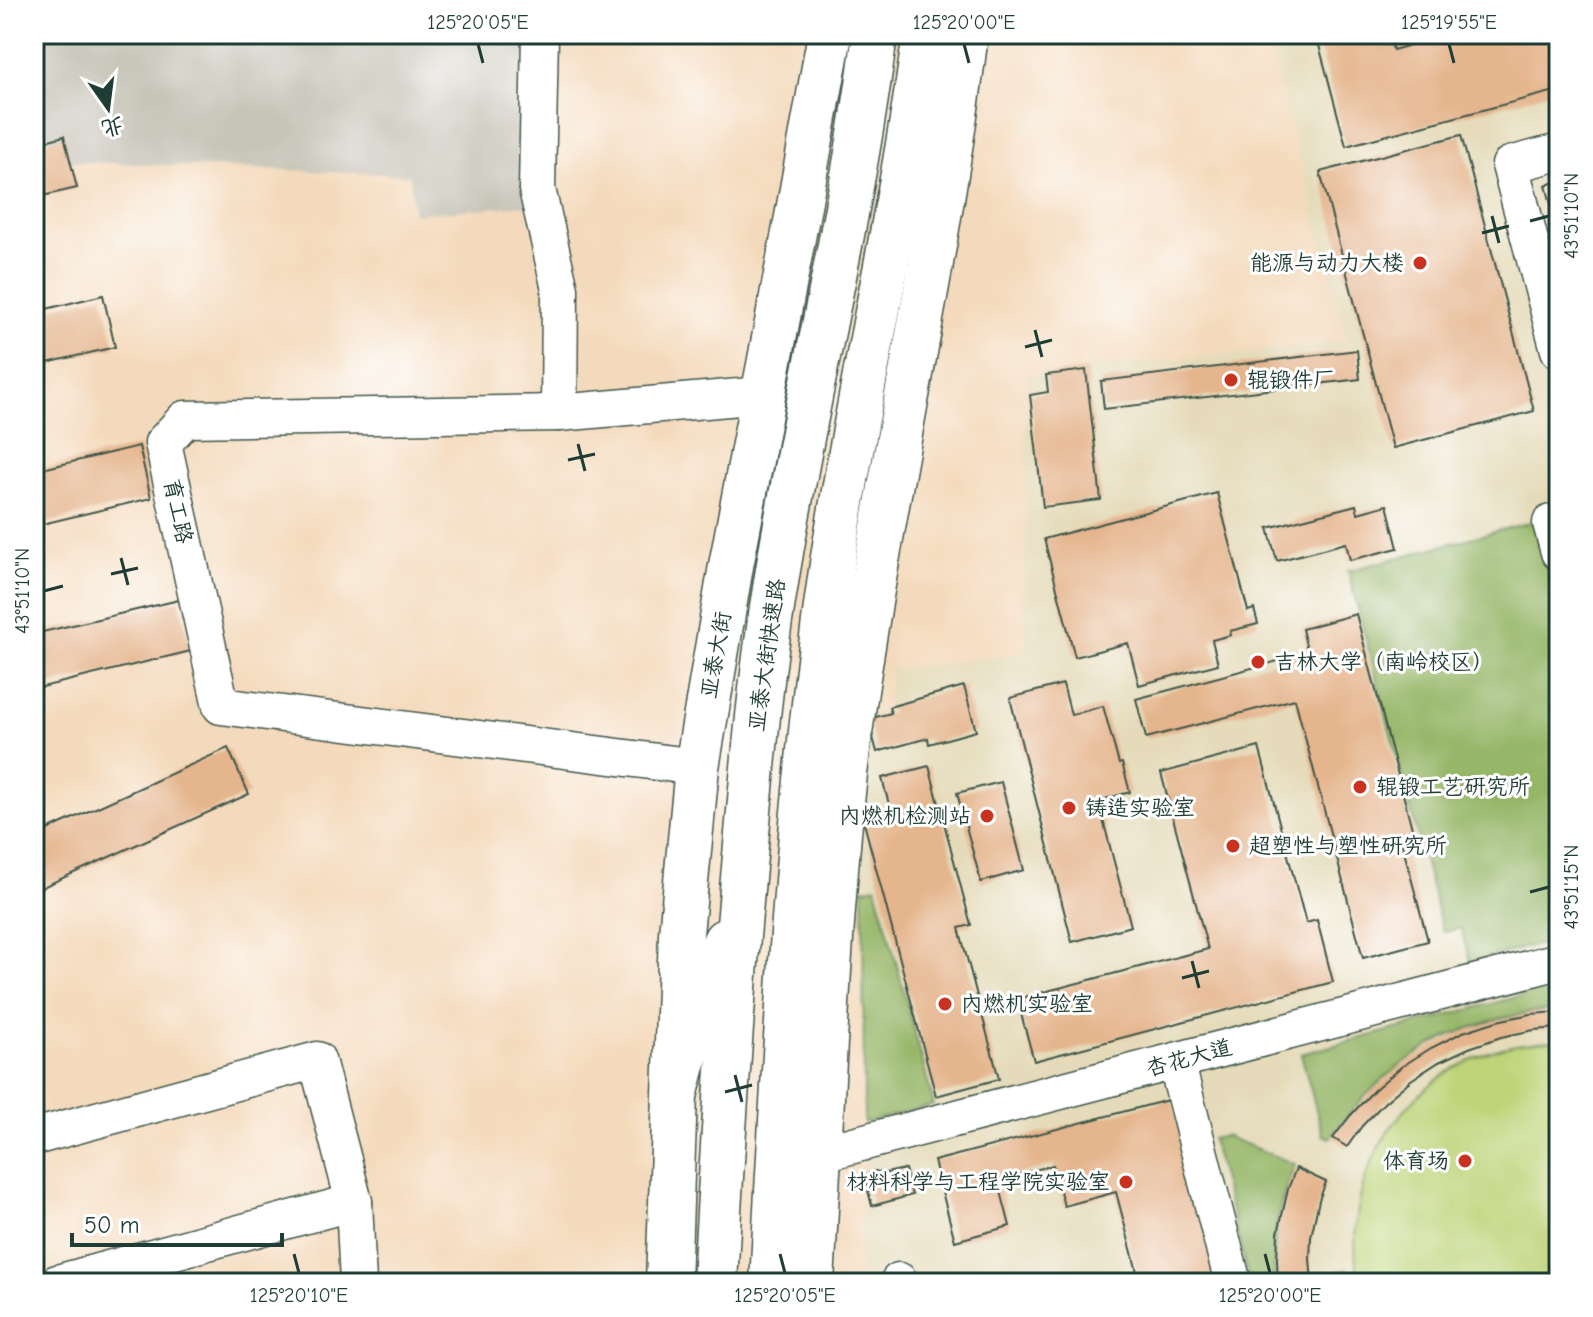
<svg xmlns="http://www.w3.org/2000/svg" width="1593" height="1317" viewBox="0 0 1593 1317" font-family="'Comic Neue','LXGW WenKai TC',sans-serif">
<style>
.built{fill:#e5dbba}
.industrial{fill:#c7c5b8}
.green{fill:#bdd478;stroke:#6e8856;stroke-width:2}
.forest{fill:#96b668;stroke:#5a7a4e;stroke-width:2}
.building{fill:#e5b58d}
.lines{fill:none;stroke-linecap:round;stroke-linejoin:round}
.minor-casing{stroke:#3f5548;stroke-width:39}
.major-casing{stroke:#3f5548;stroke-width:47}
.highway-casing{stroke:#3f5548;stroke-width:47}
.minor{stroke:#fff;stroke-width:36}
.major{stroke:#fff;stroke-width:44}
.highway{stroke:#fff;stroke-width:44}
.ticks{fill:none;stroke:#1f3d34;stroke-width:3}
.poi-dot{fill:#c8321e;stroke:#fff;stroke-width:3}
.labels{text-anchor:middle;dominant-baseline:central;stroke-width:6;stroke-linejoin:round;paint-order:stroke}
.poi-label{font-size:22px;fill:#1f3d34;stroke:#fff;text-anchor:start}
.street-label{font-size:22px;fill:#1f3d34;stroke:#fff}
.neatline{fill:none;stroke:#1f3d34;stroke-width:3}
.ticks-label{font-size:20px;text-anchor:middle;fill:#1f3d34}
</style>
<rect width="100%" height="100%" fill="#fff"/>
<filter id="ink" filterUnits="userSpaceOnUse"><feTurbulence type="fractalNoise" baseFrequency=".0125" numOctaves="2"/><feDisplacementMap in="SourceGraphic" scale="16" xChannelSelector="R" yChannelSelector="G"/><feConvolveMatrix kernelMatrix="1 2 1 2 8 2 1 2 1" color-interpolation-filters="sRGB"/></filter>
<filter id="wash" filterUnits="userSpaceOnUse"><feTurbulence type="fractalNoise" baseFrequency=".006" numOctaves="4" result="noise"/><feDisplacementMap in="SourceGraphic" scale="32" xChannelSelector="R" yChannelSelector="G"/><feGaussianBlur stdDeviation="1.8" result="paint"/><feColorMatrix in="noise" values="0 0 0 0 0 0 0 0 0 0 0 0 0 0 0 0 0 1.4 0 .05"/><feComposite in="paint" operator="in"/></filter>
<g filter="url(#wash)">
<rect width="100%" height="100%" fill="#f4dabc"/>
<path class="built" d="M1267 34H1559V1283H859L864 1173 861 818 868 715 887 709 891 670 1024 653 1027 375 1347 341Z"/>
<path class="industrial" d="M34 34H528L527 205 414 214 410 175 34 160Z"/>
<g class="green">
<path d="M1549 1041H1559V1283H1359C1340 1184 1393 1087 1489 1052 1508 1045 1529 1043 1549 1041Z"/>
<path d="M1347 1269 1350 1283H1325L1323 1276Z"/>
</g>
<g class="forest">
<path d="M1390 34H1445L1394 47Z"/>
<path d="M1534 521 1559 615V939L1470 962 1461 928 1443 932 1348 571Z"/>
<path d="M876 886 934 1105 864 1123 863 889Z"/>
<path d="M1559 986V1009C1459 1018 1389 1057 1330 1138L1323 1135 1301 1054Z"/>
<path d="M1225 1136 1295 1164C1278 1205 1272 1239 1275 1283H1250L1212 1139Z"/>
</g>
<g id="blocks">
<g class="building">
<path d="M1316 34H1389L1393 50 1451 34H1559V90L1346 146Z"/>
<path d="M1461 135 1534 411 1393 448 1320 172Z"/>
<path d="M64 136 77 188 34 198V144Z"/>
<path d="M1559 181V231H1558L1546 185Z"/>
<path d="M103 295 115 347 34 366V312Z"/>
<path d="M1357 350 1360 379 1104 409 1101 381Z"/>
<path d="M1086 370 1101 500 1043 507 1030 395 1048 392 1046 375Z"/>
<path d="M139 446 151 498 34 526V471Z"/>
<path d="M1217 493 1248 611 1254 609 1258 624 1230 631 1231 635 1212 640 1218 664 1139 685 1128 643 1075 657 1044 539Z"/>
<path d="M1356 505 1358 513 1387 505 1398 548 1350 560 1346 543 1277 561 1268 528Z"/>
<path d="M179 600 191 651 34 689V634Z"/>
<path d="M1356 614 1414 836 1401 840 1428 941 1363 958 1295 699 1146 738 1136 699 1308 653 1302 629Z"/>
<path d="M1063 684 1071 715 1103 706 1119 764 1122 763 1130 792 1098 801 1131 926 1072 942 1010 698Z"/>
<path d="M964 686 976 731 929 744 928 738 877 752 868 719 891 713 889 707Z"/>
<path d="M1259 747 1306 923 1317 920 1333 982 1034 1061 1017 999 1208 949 1161 773Z"/>
<path d="M228 748 249 794 34 891V836Z"/>
<path d="M929 766 971 925 959 928 999 1079 936 1096 863 819 891 812 882 778Z"/>
<path d="M1001 782 1024 870 981 882 957 793Z"/>
<path d="M1559 1012V1028L1534 1030 1501 1037 1469 1048 1439 1062 1411 1080 1385 1102 1362 1126 1347 1147 1333 1138 1350 1116 1374 1090 1401 1067 1431 1048 1463 1032 1497 1021 1531 1014Z"/>
<path d="M1172 1099 1221 1283H1140L1116 1192 1064 1206 1053 1165 998 1180 1010 1226 955 1241 934 1161Z"/>
<path d="M1296 1168 1326 1182 1319 1200 1311 1237 1310 1259 1312 1283H1278L1277 1259 1278 1233 1288 1189Z"/>
<path d="M905 1169 912 1195 872 1206 865 1179 868 1174 874 1171 886 1173Z"/>
</g>
</g>
</g>
<g filter="url(#ink)">
<use href="#blocks" fill-opacity="0" stroke="#3f5548" stroke-width="2"/>
<g class="lines">
<defs>
<g id="minor">
<path d="M540 34 537 189 560 289 559 413"/>
<path d="M1559 152 1510 165 1559 350"/>
<path d="M1559 521 1551 523 1559 552"/>
<path d="M697 767 221 706 163 443 185 419 559 413 762 395"/>
<path d="M1176 1061 1233 1283"/>
<path d="M34 1137 317 1060 354 1202 358 1283"/>
<path d="M819 1154 1559 961"/>
<path d="M899 1281V1283"/>
<path d="M57 1283 354 1202"/>
</g>
<g id="major">
<path d="M668 1283 681 934 697 767 731 566 797 217 830 34"/>
<path d="M812 1283C817 1190 822 1098 827 1005 832 914 838 823 850 733 882 499 937 269 966 34"/>
</g>
<g id="highway">
<path d="M812 849 831 932"/>
<path d="M676 1092 695 1018 725 941"/>
<path d="M715 1283C723 1133 733 984 747 834 754 754 761 674 774 595 803 407 851 222 875 34"/>
<path d="M772 1283C785 1043 797 803 832 564 859 387 901 212 925 34"/>
</g>
</defs>
<use href="#minor" class="minor-casing"/>
<use href="#major" class="major-casing"/>
<use href="#highway" class="highway-casing"/>
<use href="#minor" class="minor"/>
<use href="#major" class="major"/>
<use href="#highway" class="highway"/>
</g>
</g>
<path class="ticks" d="M478 44 483 63M964 44 969 63M1449 44 1454 63M1492 216 1499 243M1530 221 1549 216M1482 233 1509 226M1035 330 1042 357M1025 347 1052 340M578 444 585 471M568 460 595 454M121 558 128 585M111 574 138 568M44 591 63 586M1530 892 1549 887M1192 961 1199 988M1182 978 1209 971M735 1075 742 1102M725 1092 752 1085M294 1254 299 1273M780 1254 785 1273M1265 1254 1270 1273"/>
<g class="poi-dot">
<circle cx="1420" cy="263" r="8"/>
<circle cx="1231" cy="380" r="8"/>
<circle cx="1258" cy="662" r="8"/>
<circle cx="1360" cy="787" r="8"/>
<circle cx="1069" cy="808" r="8"/>
<circle cx="987" cy="816" r="8"/>
<circle cx="1233" cy="846" r="8"/>
<circle cx="945" cy="1004" r="8"/>
<circle cx="1465" cy="1161" r="8"/>
<circle cx="1126" cy="1182" r="8"/>
</g>
<g class="labels">
<g class="poi-label">
<text x="1404" y="263" text-anchor="end">能源与动力大楼</text>
<text x="1247" y="380">辊锻件厂</text>
<text x="1274" y="662">吉林大学（南岭校区）</text>
<text x="1376" y="787">辊锻工艺研究所</text>
<text x="1085" y="808">铸造实验室</text>
<text x="971" y="816" text-anchor="end">内燃机检测站</text>
<text x="1249" y="846">超塑性与塑性研究所</text>
<text x="961" y="1004">内燃机实验室</text>
<text x="1449" y="1161" text-anchor="end">体育场</text>
<text x="1110" y="1182" text-anchor="end">材料科学与工程学院实验室</text>
</g>
<g class="street-label">
<text transform="translate(178 511) rotate(78)">育工路</text>
<text transform="translate(716 655) rotate(-80)">亚泰大街</text>
<text transform="translate(767 655) rotate(-82)">亚泰大街快速路</text>
<text transform="translate(1189 1058) rotate(-15)">杏花大道</text>
</g>
</g>
<rect width="1593" height="1317" fill="none" stroke="#fff" stroke-width="88"/>
<g transform="translate(108 108) rotate(166)" stroke="#ffffff" stroke-width="6" paint-order="stroke">
<path d="M0-6L14 30L0 20L-14 30Z" fill="#1f3d34"/>
<text y="-12" font-size="22" font-weight="bold" text-anchor="middle" fill="#1f3d34">北</text>
</g>
<path d="M72 1233v12h210v-12" fill="none" stroke="#1f3d34" stroke-width="4"/>
<text x="84" y="1233" font-size="24" fill="#1f3d34" stroke="#ffffff" stroke-width="6" paint-order="stroke">50 m</text>
<rect x="44" y="44" width="1505" height="1229" class="neatline"/>
<g class="ticks-label">
<text x="478" y="29">125°20'05"E</text>
<text x="964" y="29">125°20'00"E</text>
<text x="1449" y="29">125°19'55"E</text>
<text transform="translate(1571 216) rotate(-90)" y="7">43°51'10"N</text>
<text transform="translate(22 591) rotate(-90)" y="7">43°51'10"N</text>
<text transform="translate(1571 887) rotate(-90)" y="7">43°51'15"N</text>
<text x="299" y="1302">125°20'10"E</text>
<text x="785" y="1302">125°20'05"E</text>
<text x="1270" y="1302">125°20'00"E</text>
</g>
</svg>
